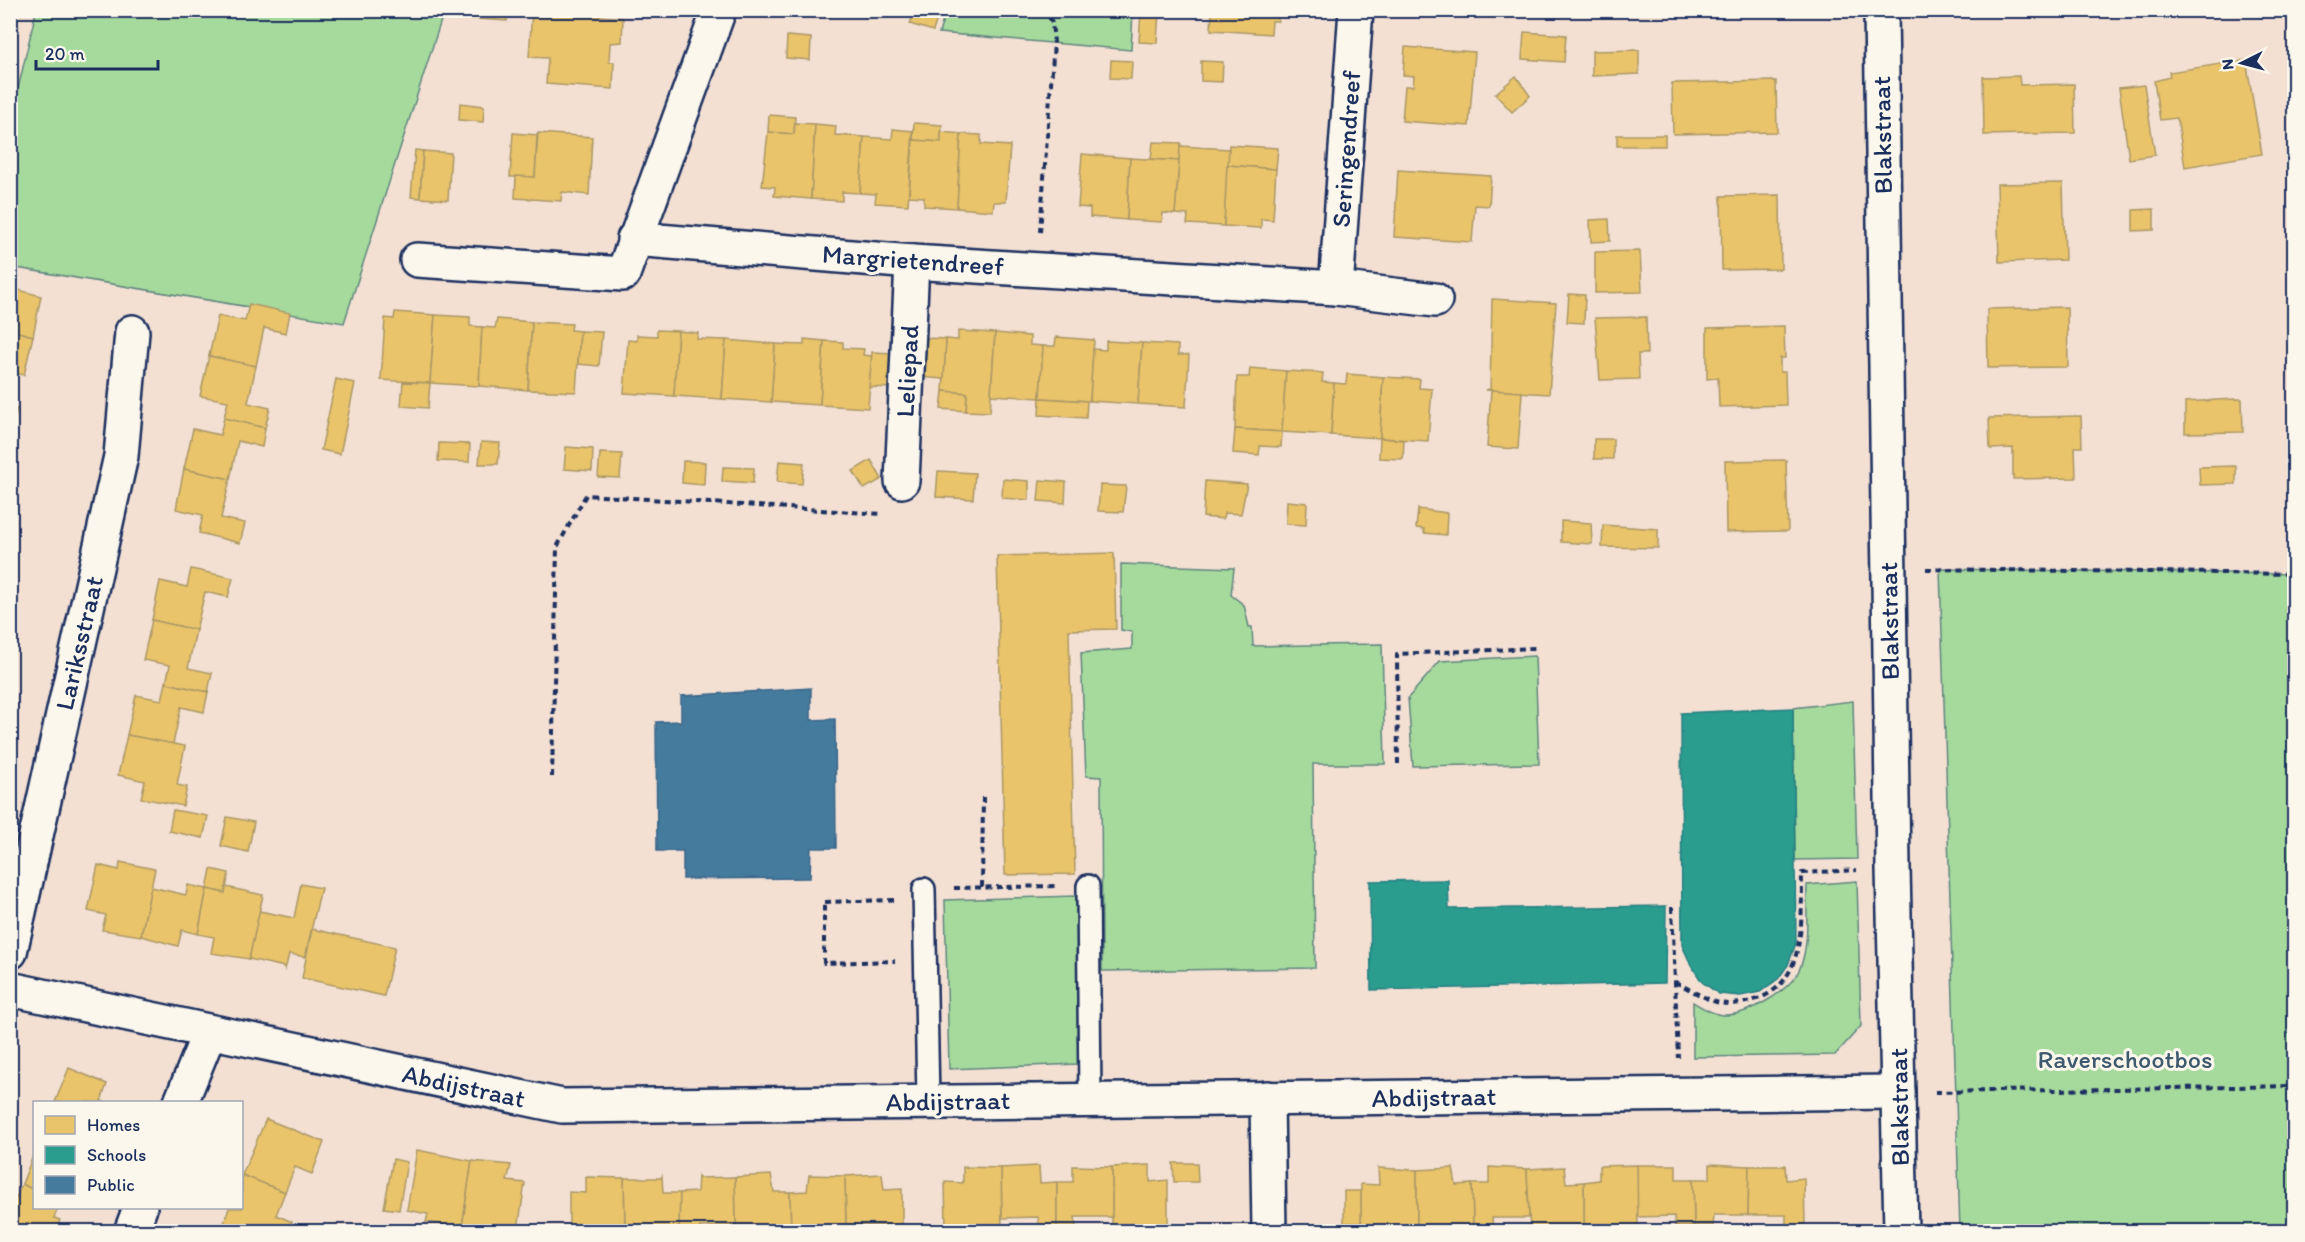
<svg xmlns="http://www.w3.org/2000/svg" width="2305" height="1242" viewBox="0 0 2305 1242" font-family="Itim,sans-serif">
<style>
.green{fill:#a6da9d;stroke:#60847e;stroke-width:1.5}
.homes{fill:#e9c46a;stroke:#ab9766;stroke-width:1.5}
.schools{fill:#2a9d8f;stroke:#267c80;stroke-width:1.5}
.public{fill:#457b9d;stroke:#38648a;stroke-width:1.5}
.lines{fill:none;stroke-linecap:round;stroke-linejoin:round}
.lane-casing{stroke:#1b2f5e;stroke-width:26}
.street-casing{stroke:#1b2f5e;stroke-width:38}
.path{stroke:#1b2f5e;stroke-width:4;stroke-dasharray:6 4.5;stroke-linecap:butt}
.lane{stroke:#fbf7ec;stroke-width:21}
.street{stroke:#fbf7ec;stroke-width:33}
.labels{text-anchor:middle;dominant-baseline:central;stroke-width:6;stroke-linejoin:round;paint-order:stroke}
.street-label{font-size:26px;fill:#1b2f5e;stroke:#fbf7ec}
.park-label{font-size:26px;fill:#3e5a6e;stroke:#fbf7ec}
</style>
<rect width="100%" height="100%" fill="#f3e0d3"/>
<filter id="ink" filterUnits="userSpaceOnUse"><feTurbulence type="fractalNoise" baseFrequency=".0167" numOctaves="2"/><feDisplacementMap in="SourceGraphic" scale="12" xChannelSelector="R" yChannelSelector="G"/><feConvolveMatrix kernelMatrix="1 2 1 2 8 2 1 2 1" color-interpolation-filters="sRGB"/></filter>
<g filter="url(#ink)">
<g class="green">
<path d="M36 11H444L344 323 11 267V119Z"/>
<path d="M946 11H1133L1131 50 939 33Z"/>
<path d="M1121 564 1234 568 1231 595 1244 605 1249 627H1252L1253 646 1382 644 1385 764H1313L1315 968 1102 971 1101 777 1086 776 1081 653 1132 649V632L1121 630Z"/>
<path d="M1940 569 2294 574V1231H1960Z"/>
<path d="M1535 656 1539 764 1413 766 1408 698 1440 661Z"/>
<path d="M1853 701 1857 859 1795 860 1793 708Z"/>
<path d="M1857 881 1861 1026 1835 1055 1693 1057V1002C1701 1007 1712 1014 1723 1015 1747 1016 1791 991 1800 968 1810 943 1806 912 1807 885Z"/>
<path d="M1076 896 1078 1064 949 1069 945 900Z"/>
</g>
<g class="homes">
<path d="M478 10H508L507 21 477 19Z"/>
<path d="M532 10 623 18 622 42 610 43 609 62H614L613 89 546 84 548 58 529 57Z"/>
<path d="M915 10H940L933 31 910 24Z"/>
<path d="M1141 10H1159L1157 43 1139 42Z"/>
<path d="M1212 10H1278V21H1272L1271 34 1211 30Z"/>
<path d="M1524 32 1566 35 1564 62 1522 59Z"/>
<path d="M787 36 811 38 810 60 786 58Z"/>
<path d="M1405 47 1475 52 1469 126 1402 121 1405 86H1413L1414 76 1403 75Z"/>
<path d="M1639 50V74L1592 76V51Z"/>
<path d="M1111 60 1132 61 1131 79 1110 78Z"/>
<path d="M2246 60 2262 154 2185 167 2177 118 2160 120 2154 81 2170 77 2169 72Z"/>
<path d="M1201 61 1223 62 1222 82 1201 81Z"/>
<path d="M1516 76 1530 96 1512 112 1495 94Z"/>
<path d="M2019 76 2020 85 2074 84 2075 133 1984 135 1983 77Z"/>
<path d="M1776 81 1777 132 1673 134 1672 83Z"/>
<path d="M2144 85 2155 155 2129 159 2119 88Z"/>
<path d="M460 103 484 106 483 122 459 120Z"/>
<path d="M769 115 795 117 794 134 768 132Z"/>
<path d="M795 123 815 124 811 199 774 196 775 187 762 186 768 132 794 134Z"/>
<path d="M914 123 942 125 941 142 913 140Z"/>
<path d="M815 124 836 126 835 135 864 137 860 193 842 192V201L811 199Z"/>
<path d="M893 129 913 131 908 205 875 203 876 194 860 193 864 137 892 139Z"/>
<path d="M941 132 961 134 957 208 924 206V197L909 196 913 140 941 142Z"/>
<path d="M513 133 537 135 535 177H510Z"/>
<path d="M538 133 592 137 589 195 562 192 561 201 515 198 516 176 535 177Z"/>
<path d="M961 134 981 135V144L1010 146 1006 202H994L993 211 957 208Z"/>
<rect x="1617" y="135" width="48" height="11"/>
<path d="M1153 142 1181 143 1179 161 1151 159Z"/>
<path d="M1229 145 1278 148 1276 169 1227 165Z"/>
<path d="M1180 146 1229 149 1224 226 1187 224 1188 215 1175 214Z"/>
<path d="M415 150 423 151 420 198 411 197Z"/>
<path d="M423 151 451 153 448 200 420 198Z"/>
<path d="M1082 154 1130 158 1127 220 1090 217V208L1078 207Z"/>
<path d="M1130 158 1179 161 1175 214 1163 213 1162 222 1127 220Z"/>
<path d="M1227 165 1276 169 1273 220 1261 219V228L1224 226Z"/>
<path d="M1398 170 1491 176 1489 206 1475 205 1472 242 1394 237Z"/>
<path d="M2063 183 2065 260 1999 262 1997 184Z"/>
<path d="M1780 195 1781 269 1722 270 1721 196Z"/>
<path d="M2154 209V230L2133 231V210Z"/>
<path d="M1609 219 1610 241 1591 242 1590 220Z"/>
<path d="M1640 251 1642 292 1595 293V252Z"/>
<path d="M10 270 18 272 15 289 41 296 33 336 10 330Z"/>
<path d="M1569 294 1585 295 1584 323 1567 322Z"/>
<path d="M1492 299 1556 303 1549 394 1485 390 1490 389Z"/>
<path d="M249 304 290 313 286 333 264 328 256 366 209 356 218 316 245 321Z"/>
<path d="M2067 307 2068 367 1988 368 1987 309Z"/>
<path d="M395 312 435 315 430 383 381 380 385 318 394 319Z"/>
<path d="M435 315 470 317V326L482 327 479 386 430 383Z"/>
<path d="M1646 317 1647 354H1638L1639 379 1600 380 1595 318Z"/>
<path d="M497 319 532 322 528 390 479 386 482 327 495 328Z"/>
<path d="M532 322 572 324 571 330 580 331 576 392 528 390Z"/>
<path d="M1784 326 1785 358H1780V372H1785L1786 405 1719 407 1718 378 1707 379V328Z"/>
<path d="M10 330 33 336 24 375 10 372Z"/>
<path d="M657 330 678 331 674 396 624 393 628 340 637 341V335L657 336Z"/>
<path d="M580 331 602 332 599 366 578 364Z"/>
<path d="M678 331 698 333 697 339 726 340 722 399 674 396Z"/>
<path d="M958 331 995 333 990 412 966 411 967 393 943 391 946 339 958 340Z"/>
<path d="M995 333 1030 336V345L1043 346 1040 398 991 395Z"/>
<path d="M1056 337 1094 340 1090 401 1040 398 1043 346H1055Z"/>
<path d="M922 338 946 339 944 379 919 377Z"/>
<path d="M804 339 824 341 820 405 771 402 775 344 804 345Z"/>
<path d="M726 340 775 344 771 402 722 399Z"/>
<path d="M824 341 843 342V348L864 349 863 355 872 356 868 408 820 405Z"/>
<path d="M1106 341 1142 343 1138 404 1090 401 1093 349 1106 350Z"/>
<path d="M1142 343 1178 345V355H1189L1186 407 1138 404Z"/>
<path d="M872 352 894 353 892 388 869 387Z"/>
<path d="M209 356 256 366 248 403 270 408 265 428 224 418 228 401 200 396Z"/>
<path d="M1250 368 1286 371 1282 432 1235 429 1237 377H1249Z"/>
<path d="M1286 371 1323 373 1322 382 1334 383 1331 435 1282 432Z"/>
<path d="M1347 374 1383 377 1380 438 1331 435 1334 383 1346 384Z"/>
<path d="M1383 377 1420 379 1419 388 1432 389 1428 441 1380 438Z"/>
<path d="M336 379 355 383 340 454 321 450Z"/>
<path d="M403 382 430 383 428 408 401 406Z"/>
<path d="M1491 390 1522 392 1518 449 1487 447Z"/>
<path d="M943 391 967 393 966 411 941 409Z"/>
<path d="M1040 398 1087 401 1086 418 1039 415Z"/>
<path d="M2234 399H2242L2243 432 2185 433V402Z"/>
<path d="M10 408 17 409 10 439Z"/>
<path d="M2081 416 2082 447H2075L2076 478 2013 479V448L1990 449 1989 418Z"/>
<path d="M224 418 265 428 262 447 238 441 230 479 184 469 193 429 220 435Z"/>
<path d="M1235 429 1282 432 1281 447 1260 446 1259 455 1233 453Z"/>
<path d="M1380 438 1404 440 1403 459 1379 458Z"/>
<rect x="1594" y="439" width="19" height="20"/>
<path d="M481 442 500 443 498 464H479Z"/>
<path d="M439 443 470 444 469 462 438 461Z"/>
<path d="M566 447 593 449 592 471 564 469Z"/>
<path d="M600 453 622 454 620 478 598 477Z"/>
<path d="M871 460 882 479 864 489 853 471Z"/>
<path d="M1786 460 1788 531 1726 532 1725 461Z"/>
<path d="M683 461 705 462 704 485 682 483Z"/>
<path d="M779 461 804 463 802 484 777 482Z"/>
<path d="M2236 466V484L2200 485 2199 467Z"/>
<path d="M723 467 754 468 753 483 722 481Z"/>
<path d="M184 469 230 479 221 518 245 523 240 543 199 533 203 515 176 509Z"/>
<path d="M938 471 975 473 973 499 936 497Z"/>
<path d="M1003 479 1029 481V500L1002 498Z"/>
<path d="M1040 480 1066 482 1065 503 1038 501Z"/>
<path d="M1205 481 1247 484 1241 514 1224 513 1223 519 1203 517Z"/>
<path d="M1100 485 1126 486 1123 512 1098 511Z"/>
<path d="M1287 501 1307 503 1306 525 1286 524Z"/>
<path d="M1418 509 1447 513 1446 535 1424 533V529L1416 528Z"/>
<path d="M1561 521 1591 523 1592 544 1561 542Z"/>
<path d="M1603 525 1658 529V548L1602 547Z"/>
<path d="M1114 553 1116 629 1069 630 1075 874 1005 875 997 556Z"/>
<path d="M191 569 233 578 228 597 205 592 196 630 152 620 160 581 187 587Z"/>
<path d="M152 620 196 630 188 668 212 673 208 692 166 683 170 665 143 660Z"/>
<path d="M166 683 208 692 204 712 181 707 173 744 127 735 136 695 162 700Z"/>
<path d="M127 735 185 746 177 785 187 787 183 806 141 798 145 781 118 775Z"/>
<path d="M173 810 208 816 203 838 169 831Z"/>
<path d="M227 817 254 822 248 852 221 846Z"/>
<path d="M120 862 155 869 141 936 102 930 106 915 88 911 98 865 119 870Z"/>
<path d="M211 869 229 873 225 893 207 889Z"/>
<path d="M301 884 321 888 305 957 289 954 285 970 284 967 249 959 259 911 294 918Z"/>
<path d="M188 885 207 889 198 934 182 930 178 946 141 936 151 887 186 895Z"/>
<path d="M226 887 263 895 249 959 211 953 214 937 198 934 207 889 225 893Z"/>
<path d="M312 929 395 947 384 996 302 978Z"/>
<path d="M69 1068 107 1084 101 1101 105 1102H55Z"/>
<path d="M266 1119 324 1142 312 1174 295 1167 285 1192 242 1175Z"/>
<path d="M417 1150 472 1161 462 1227 426 1222 428 1214 407 1210Z"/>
<path d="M34 1153V1190L22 1184Z"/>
<path d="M393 1159 407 1162 399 1210 384 1208Z"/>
<path d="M472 1161 511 1165 507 1181 525 1183 518 1229 498 1225 497 1232H486L462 1227Z"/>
<path d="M1173 1163H1197L1198 1182H1174Z"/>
<path d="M1710 1164 1749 1166 1748 1215H1714L1713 1226H1694L1693 1179H1710Z"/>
<path d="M1785 1164 1786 1180 1804 1178 1805 1225H1786V1215H1748L1749 1166H1785Z"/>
<path d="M1148 1165H1150V1182L1168 1180V1226L1147 1227 1148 1230 1112 1231V1167Z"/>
<path d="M1637 1165H1676V1179H1693L1694 1226H1675L1674 1216 1637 1217Z"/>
<path d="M1637 1165 1638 1232H1584V1182L1599 1180V1166Z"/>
<path d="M1038 1166H1039L1040 1183 1057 1182V1227L1039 1228 1038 1217 1002 1218 1001 1168Z"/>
<path d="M1073 1166 1112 1167V1217H1075L1076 1227H1057V1182H1073Z"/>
<path d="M963 1167 1001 1168 1002 1232 946 1228 945 1182 963 1183Z"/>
<path d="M1489 1167 1527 1169 1529 1218H1492L1493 1229H1473L1472 1184H1489Z"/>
<path d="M1564 1167 1566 1183 1584 1182V1232H1530L1527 1169Z"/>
<path d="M1378 1168 1417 1170V1232H1361V1184L1379 1185Z"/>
<path d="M1453 1168 1456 1185 1472 1184 1473 1229 1417 1232V1170Z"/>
<path d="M882 1174 884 1190 902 1189V1232H882V1225L846 1226 845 1176Z"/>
<path d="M242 1175 285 1192 276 1215 292 1222 288 1232H221L229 1208H242Z"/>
<path d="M771 1175 774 1192H790L791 1232H772L771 1226H736L735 1177Z"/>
<path d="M809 1175 845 1176 846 1232H791L790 1192 807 1191Z"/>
<path d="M662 1176 663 1193H680L679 1232H625L624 1178H661Z"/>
<path d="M698 1176 699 1178 735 1177 736 1226 700 1227V1232H679L680 1193 697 1192Z"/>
<path d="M586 1177 624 1178 625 1232H569V1192L586 1193Z"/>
<path d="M22 1184 34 1190V1208H58L54 1218 60 1220 55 1232H10V1212Z"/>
<rect x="1344" y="1191" width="17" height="32"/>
<rect x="1675" y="1226" width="19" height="6"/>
<rect x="1473" y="1229" width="20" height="3"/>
</g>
<g class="schools">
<path d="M1793 708 1796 943 1788 965 1778 979 1760 992 1740 996 1719 994 1702 982 1691 965 1682 945 1681 713Z"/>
<path d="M1448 880 1449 909 1666 906 1665 983 1371 990 1370 881Z"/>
</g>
<path class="public" d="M811 688V720L835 719 836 848H811L810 878 683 879V851H657L656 722 681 721V696Z"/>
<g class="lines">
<defs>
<g id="lane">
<path d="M1088 886 1090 1100"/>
<path d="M924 889 928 1101"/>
</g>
<g id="street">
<path d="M1881 10 1893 868 1901 1232"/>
<path d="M634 239 912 262 1336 288 1435 300"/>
<path d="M417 260 623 274 719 10"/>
<path d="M1336 288 1356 10"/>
<path d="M902 481 912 262"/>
<path d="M10 952 121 456 132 332"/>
<path d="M10 989 562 1106 1898 1092"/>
<path d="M1267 1098 1269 1232"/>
<path d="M181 1102 209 1033"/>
<path d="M131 1232 140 1208"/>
</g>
</defs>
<use href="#lane" class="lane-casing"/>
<use href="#street" class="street-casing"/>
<g class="path">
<path d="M1040 232 1054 43 1052 22 1045 10"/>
<path d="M1926 569 2294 574"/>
<path d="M1398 764 1397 654 1537 648"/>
<path d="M552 777 557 547 586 495 883 514"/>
<path d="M982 887 983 797"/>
<path d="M954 888 1057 886"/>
<path d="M894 900 824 902V963L895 961"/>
<path d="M1672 907 1678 1058"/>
<path d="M1675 982C1688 988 1700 996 1713 1001 1726 1006 1741 1004 1754 1000 1808 984 1801 918 1802 873L1857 870"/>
<path d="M1935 1092 2294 1086"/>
</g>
<use href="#lane" class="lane"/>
<use href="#street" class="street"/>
</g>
</g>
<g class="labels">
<g class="street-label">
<text transform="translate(1882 135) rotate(-91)">Blakstraat</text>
<text transform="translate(1346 149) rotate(-86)">Seringendreef</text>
<text transform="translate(913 260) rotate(4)">Margrietendreef</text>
<text transform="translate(907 371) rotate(-87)">Leliepad</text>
<text transform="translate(1889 621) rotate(-91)">Blakstraat</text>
<text transform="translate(79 643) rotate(-77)">Lariksstraat</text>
<text transform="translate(464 1086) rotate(12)">Abdijstraat</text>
<text transform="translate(1434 1097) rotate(-1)">Abdijstraat</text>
<text transform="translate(948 1101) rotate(-1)">Abdijstraat</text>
<text transform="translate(1899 1107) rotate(-91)">Blakstraat</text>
</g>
<g class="park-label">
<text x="2125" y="1059">Raverschootbos</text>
</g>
</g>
<rect width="2305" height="1242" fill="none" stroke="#fbf7ec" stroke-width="36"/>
<rect x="18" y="18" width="2269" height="1206" fill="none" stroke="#1b2f5e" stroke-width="2" filter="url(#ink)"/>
<rect x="33" y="1101" width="210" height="108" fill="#fbf7ec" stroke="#a1a7b3" stroke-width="1.5"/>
<rect x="45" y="1116" width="30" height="18" fill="#e9c46a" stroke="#a1a7b3" stroke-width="1.5"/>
<text x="87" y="1131" font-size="18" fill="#1b2f5e">Homes</text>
<rect x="45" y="1146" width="30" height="18" fill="#2a9d8f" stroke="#a1a7b3" stroke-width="1.5"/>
<text x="87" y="1161" font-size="18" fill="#1b2f5e">Schools</text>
<rect x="45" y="1176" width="30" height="18" fill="#457b9d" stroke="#a1a7b3" stroke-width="1.5"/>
<text x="87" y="1191" font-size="18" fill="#1b2f5e">Public</text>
<g transform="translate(2242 63) rotate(264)" stroke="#fbf7ec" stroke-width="4.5" paint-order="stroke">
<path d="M0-4.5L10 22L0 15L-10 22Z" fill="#1b2f5e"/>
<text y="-9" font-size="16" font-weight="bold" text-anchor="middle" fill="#1b2f5e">N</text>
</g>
<path d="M36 60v9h122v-9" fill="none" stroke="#1b2f5e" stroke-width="3"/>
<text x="45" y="60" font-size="18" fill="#1b2f5e" stroke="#fbf7ec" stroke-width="4.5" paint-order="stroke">20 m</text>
</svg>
